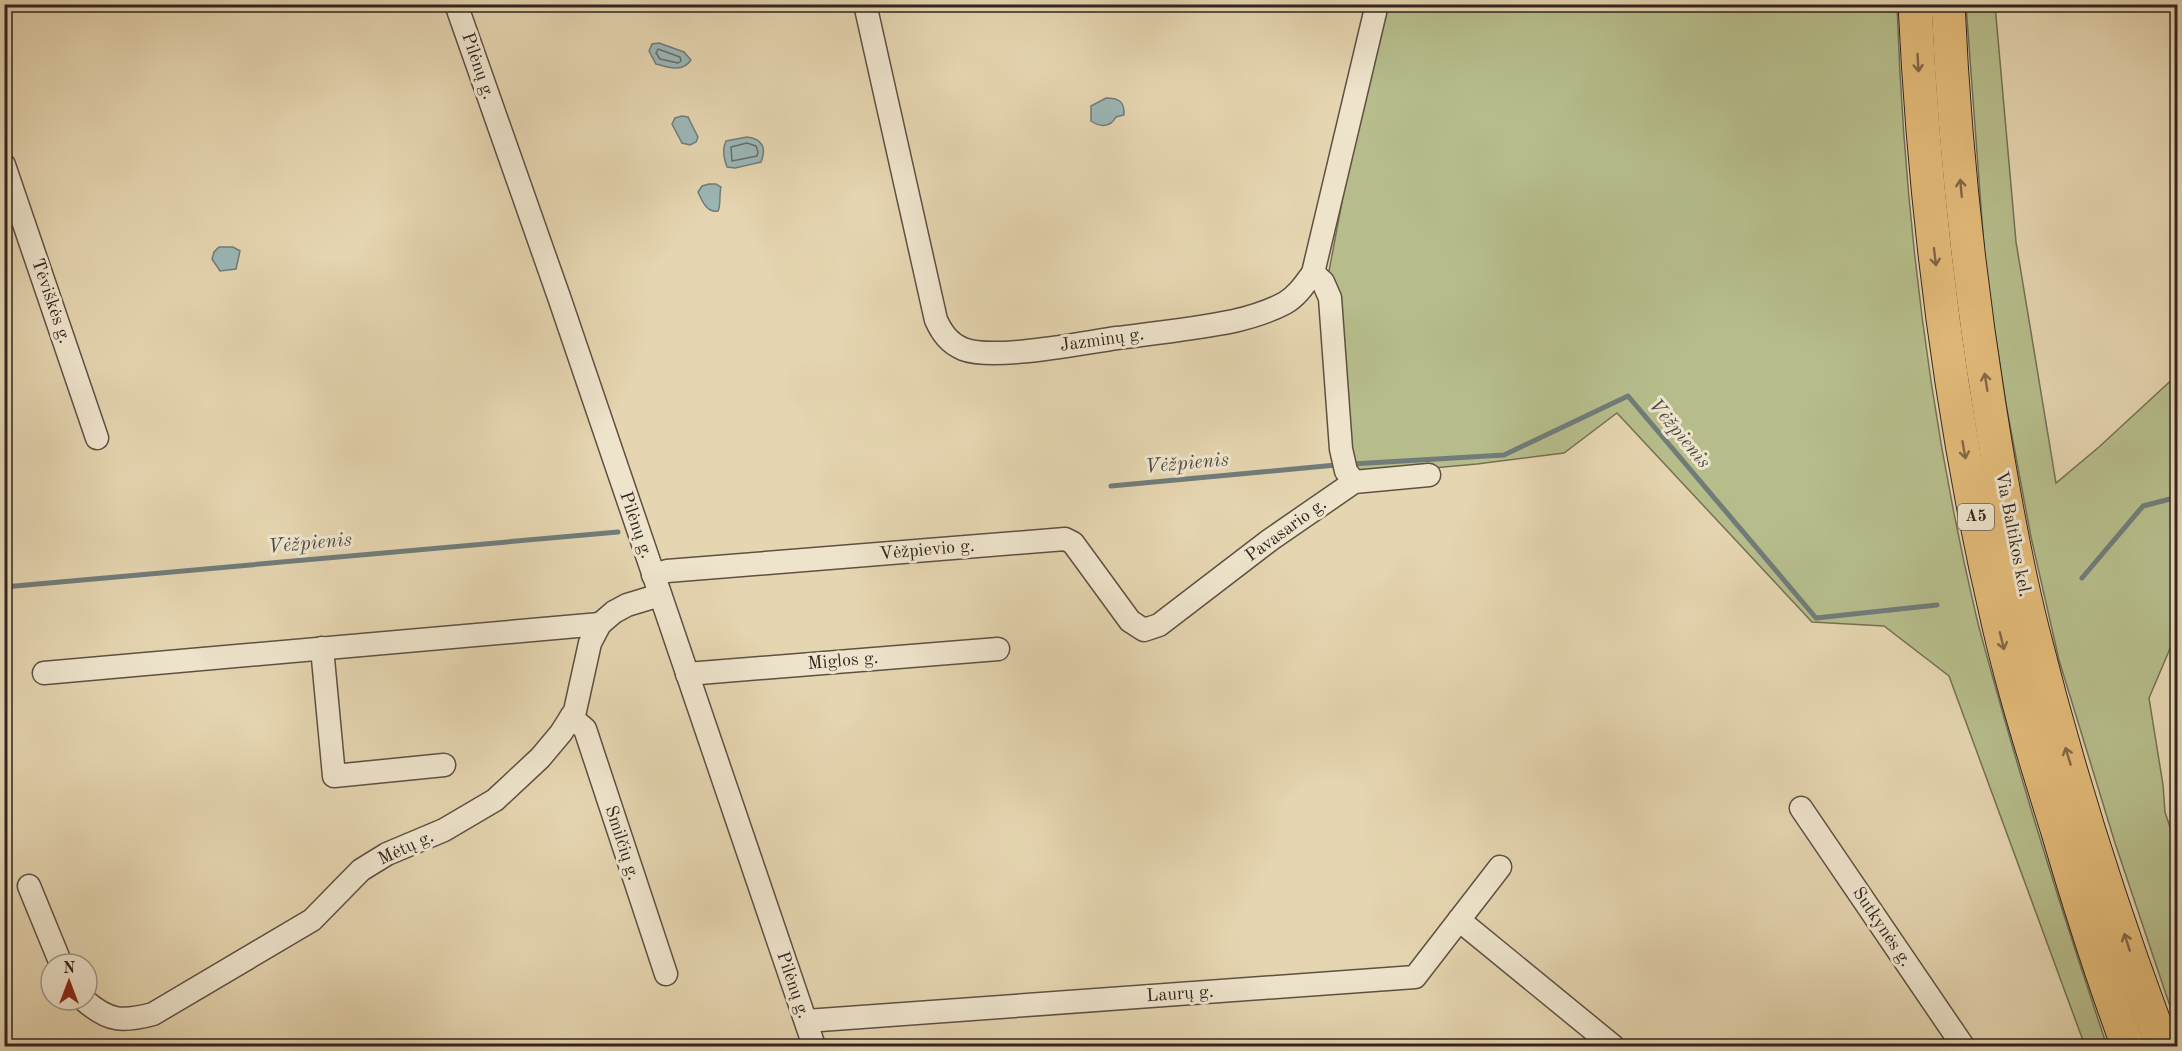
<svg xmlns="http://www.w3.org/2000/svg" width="2182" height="1051" viewBox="0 0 2182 1051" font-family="'Old Standard TT',serif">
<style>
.green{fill:#b6bd8b;stroke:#747155;stroke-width:1.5}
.water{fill:#9bb6b6;stroke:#717c7a;stroke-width:1.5}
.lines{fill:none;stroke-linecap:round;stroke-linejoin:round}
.shore{stroke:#666e6a;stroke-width:1.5}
.stream{stroke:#717c7a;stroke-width:5}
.minor-casing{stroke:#5e5143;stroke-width:25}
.highway-casing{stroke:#31251f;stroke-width:35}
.minor{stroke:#eee4cc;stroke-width:22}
.highway{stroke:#e2ba78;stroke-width:33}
.oneway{stroke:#816847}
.labels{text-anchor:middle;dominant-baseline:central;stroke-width:6;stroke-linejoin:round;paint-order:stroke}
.shield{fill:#eee4cc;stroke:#6a5e53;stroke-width:1.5}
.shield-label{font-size:16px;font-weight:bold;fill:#31251f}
.street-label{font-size:18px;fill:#31251f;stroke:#eee4cc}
.water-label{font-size:20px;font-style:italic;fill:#4c4945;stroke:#eee4cc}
</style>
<rect width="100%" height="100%" fill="#e5d5b0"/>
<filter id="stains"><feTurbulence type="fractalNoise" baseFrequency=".00333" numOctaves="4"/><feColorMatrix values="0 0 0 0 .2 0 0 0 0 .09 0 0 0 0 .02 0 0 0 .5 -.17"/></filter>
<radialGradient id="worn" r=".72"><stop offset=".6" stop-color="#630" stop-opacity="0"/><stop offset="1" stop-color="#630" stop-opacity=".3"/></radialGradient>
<g class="green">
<path d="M1379 5H1897C1904 209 1929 416 1976 615 1984 648 1994 681 2003 714 2035 826 2070 936 2107 1046H2085L1949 676 1884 626 1812 622 1617 413 1564 453 1477 464 1356 475 1351 464 1339 300 1329 271Z"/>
<path d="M1966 5H1995L2016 242 2056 483 2099 447 2177 375V632L2149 698 2163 785 2165 812 2177 848V1027L2115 843 2059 660 2031 537 2006 404 1986 274Z"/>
</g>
<g class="water">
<path d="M659 43 684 52 691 60C682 73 669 67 656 64L649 51 652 44Z"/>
<path d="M1106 98C1118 98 1125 101 1124 115L1116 117C1110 128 1100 127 1091 121V106Z"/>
<path d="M682 116 688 117 698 137 696 142 690 145 682 143 672 124 675 118Z"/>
<path d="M747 137C762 139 767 147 761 162L735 168 727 167C724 159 722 149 726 141Z"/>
<path d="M709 184H716L721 187C719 194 721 206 718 211 707 213 702 201 698 192L702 186Z"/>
<path d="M219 247H233L240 251 236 269 220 271 212 259 214 252Z"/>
</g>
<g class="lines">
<g class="shore">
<path d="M658 49 680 57 681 61 678 63 660 59 656 53Z"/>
<path d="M747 143 756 146 758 152 757 156 732 161 731 147Z"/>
</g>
<g class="stream">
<path d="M1352 464 1504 455 1628 396 1816 618 1937 605"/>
<path d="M1111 486 1336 465"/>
<path d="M2082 578 2143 506 2178 497"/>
<path d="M4 587 618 532"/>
</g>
<defs>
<g id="minor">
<path d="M456 4 559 297 814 1046"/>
<path d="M865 4 936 320C942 333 949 343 963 349 994 361 1081 343 1117 338 1156 333 1195 329 1234 321 1251 317 1270 311 1285 303 1297 296 1305 284 1313 273L1377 4"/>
<path d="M4 165 97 438"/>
<path d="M1313 273 1323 282 1330 298 1341 449 1346 471 1354 482"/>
<path d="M653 575 667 571 1065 539 1073 543 1130 621 1144 630 1159 625 1270 540 1354 482 1429 475"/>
<path d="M322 648 334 776 444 765"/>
<path d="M44 673 600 624"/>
<path d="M687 674 998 649"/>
<path d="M571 717 585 729 666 974"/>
<path d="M1801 808 1963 1046"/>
<path d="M29 886 61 964"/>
<path d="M1459 920 1613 1046"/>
<path d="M84 1000C109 1022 123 1022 153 1014L312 920 361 870 387 854 444 830 495 800 540 758 561 733 575 711 590 643 600 624 614 612 627 605 660 595"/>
<path d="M806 1021 1415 977 1500 867"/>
</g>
<g id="highway">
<path d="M1915 4C1925 214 1951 422 1999 626 2015 696 2037 764 2058 832 2079 904 2102 976 2128 1046"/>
<path d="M1948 4C1954 139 1968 272 1989 405 2001 481 2014 557 2033 632 2068 772 2112 911 2163 1046"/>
</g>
</defs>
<use href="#minor" class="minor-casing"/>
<use href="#highway" class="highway-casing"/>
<use href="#minor" class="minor"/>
<use href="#highway" class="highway"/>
</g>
<defs><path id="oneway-shaft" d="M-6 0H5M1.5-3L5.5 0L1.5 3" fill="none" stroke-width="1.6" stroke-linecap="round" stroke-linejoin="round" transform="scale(1.5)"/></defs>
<g class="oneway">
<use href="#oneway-shaft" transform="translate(1918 63) rotate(87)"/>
<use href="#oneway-shaft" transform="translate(1961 188) rotate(-95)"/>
<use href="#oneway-shaft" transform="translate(1935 257) rotate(83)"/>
<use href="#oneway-shaft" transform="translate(1986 382) rotate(-99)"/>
<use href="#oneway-shaft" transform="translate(1964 450) rotate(80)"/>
<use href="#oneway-shaft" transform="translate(2002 641) rotate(76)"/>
<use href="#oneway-shaft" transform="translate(2068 756) rotate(-107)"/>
<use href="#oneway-shaft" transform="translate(2127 942) rotate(-108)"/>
</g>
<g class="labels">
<rect class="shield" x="1958" y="504" width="36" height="26" rx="4.5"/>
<g class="shield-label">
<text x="1976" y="517">A5</text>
</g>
<g class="street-label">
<text transform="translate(478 66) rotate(71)">Pilėnų g.</text>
<text transform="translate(51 301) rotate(71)">Tėviškės g.</text>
<text transform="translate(1102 340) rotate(-8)">Jazminų g.</text>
<text transform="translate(636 525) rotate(71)">Pilėnų g.</text>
<text transform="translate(1286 530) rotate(-36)">Pavasario g.</text>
<text transform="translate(2013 534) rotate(79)">Via Baltikos kel.</text>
<text transform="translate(927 550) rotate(-5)">Vėžpievio g.</text>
<text transform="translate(843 661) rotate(-5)">Miglos g.</text>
<text transform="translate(622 843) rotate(72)">Smilčių g.</text>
<text transform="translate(406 848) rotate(-25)">Mėtų g.</text>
<text transform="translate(1882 927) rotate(56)">Sutkynės g.</text>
<text transform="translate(793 985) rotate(71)">Pilėnų g.</text>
<text transform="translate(1180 994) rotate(-4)">Laurų g.</text>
</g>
<g class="water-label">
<text transform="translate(1679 434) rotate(50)">Vėžpienis</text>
<text transform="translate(1187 464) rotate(-5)">Vėžpienis</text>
<text transform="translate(310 544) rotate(-5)">Vėžpienis</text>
</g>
</g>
<rect width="2182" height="1051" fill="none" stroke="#e5d5b0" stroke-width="24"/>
<rect x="6" y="6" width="2170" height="1039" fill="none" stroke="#31251f" stroke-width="3"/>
<rect x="12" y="12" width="2158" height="1027" fill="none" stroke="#31251f" stroke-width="1.5"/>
<g transform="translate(69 982)"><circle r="28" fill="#eee4cc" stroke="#a29887" stroke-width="1.5"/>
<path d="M0-4.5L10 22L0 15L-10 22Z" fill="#8f2418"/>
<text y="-9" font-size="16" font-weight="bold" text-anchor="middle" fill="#31251f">N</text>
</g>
<rect width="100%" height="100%" filter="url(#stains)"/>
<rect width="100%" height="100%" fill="url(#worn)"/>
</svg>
